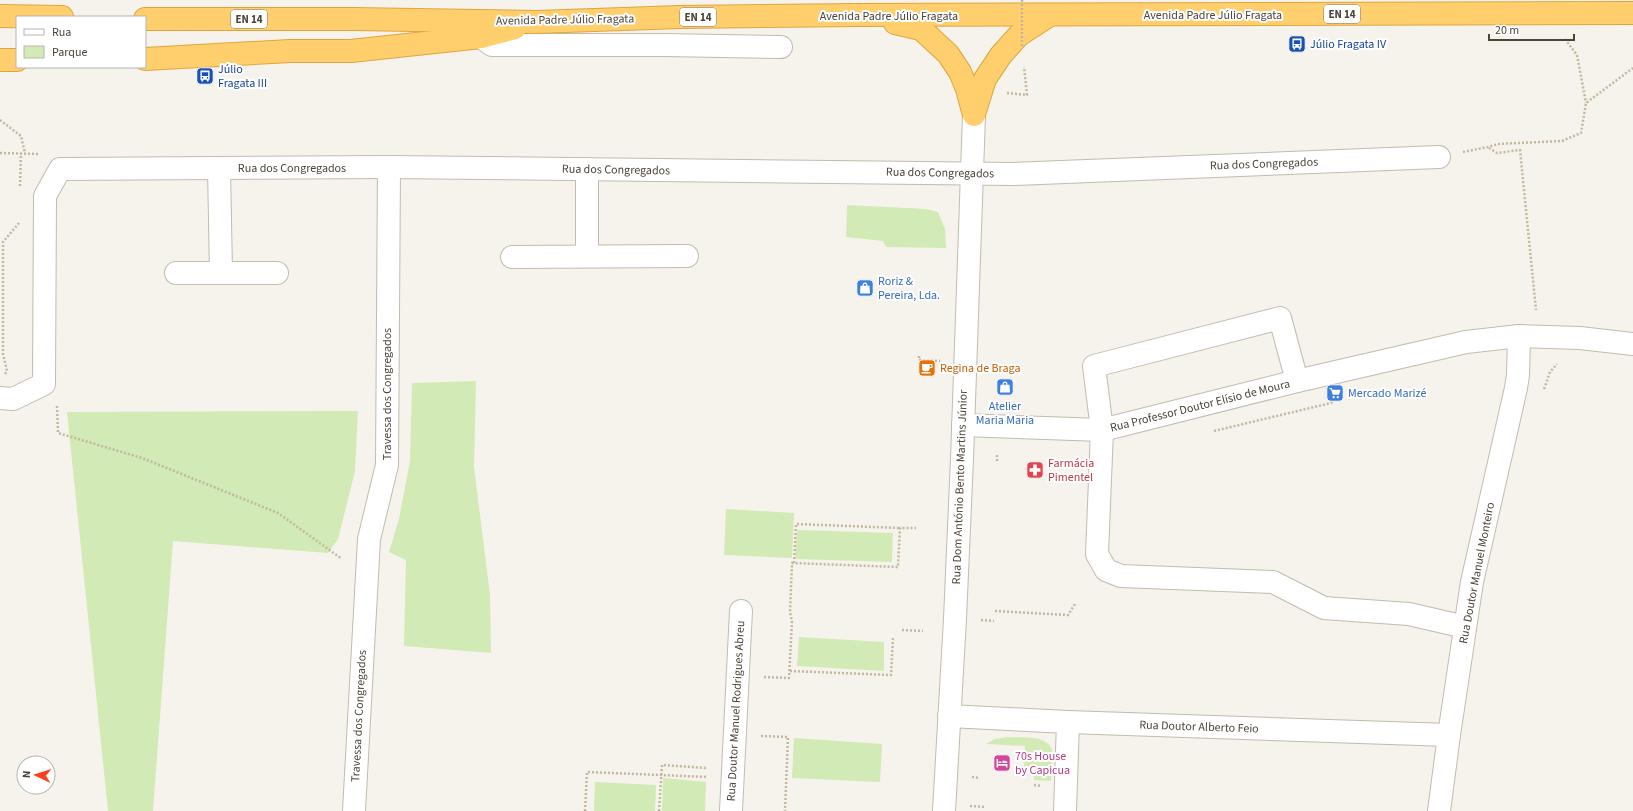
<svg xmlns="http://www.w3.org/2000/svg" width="1633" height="811" viewBox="0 0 1633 811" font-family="'Source Sans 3',sans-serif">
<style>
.green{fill:#d2eab5}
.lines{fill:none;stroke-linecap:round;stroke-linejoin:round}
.minor-casing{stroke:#c2bbae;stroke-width:24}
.highway-casing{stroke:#e0a43c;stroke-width:24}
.path{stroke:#c4b79f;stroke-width:2.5;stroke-dasharray:2 2;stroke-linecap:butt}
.minor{stroke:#fff;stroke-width:22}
.highway{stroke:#ffcf6e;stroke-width:22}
.path-bridge{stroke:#c4b79f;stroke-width:2.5;stroke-dasharray:2 2;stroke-linecap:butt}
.labels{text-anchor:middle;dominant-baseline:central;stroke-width:4;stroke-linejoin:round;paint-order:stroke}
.shield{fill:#fff;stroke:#817c74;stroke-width:1}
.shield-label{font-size:11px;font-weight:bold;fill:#4b4439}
.street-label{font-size:12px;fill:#4b4439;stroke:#fff}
.transit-label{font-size:12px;fill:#164399;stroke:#fff;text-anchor:start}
.shop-label{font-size:12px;fill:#366cbe;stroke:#fff;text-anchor:start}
.food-label{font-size:12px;fill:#c56008;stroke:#fff;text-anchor:start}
.health-label{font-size:12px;fill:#be3a42;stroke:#fff;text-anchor:start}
.hotel-label{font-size:12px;fill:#b23c85;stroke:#fff;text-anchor:start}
</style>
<rect width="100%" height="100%" fill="#f6f3ec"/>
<g class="green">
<path d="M847 205 926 209 938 212 945 229 946 248 886 247 883 241 846 237Z"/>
<path d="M476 381 474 467 490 595 491 653 404 646 406 560 389 552 399 519 410 461 412 383Z"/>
<path d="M358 411 355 471 338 539 328 553 173 541 153 811H108L67 412Z"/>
<path d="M726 509 794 513 792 558 724 555Z"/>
<path d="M797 530 893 533 892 562 795 559Z"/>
<path d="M799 637 884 642V671L797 666Z"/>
<path d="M1008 737C1021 738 1046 734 1052 750L1051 781 1034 780V769H1024L1025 746 986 744 995 739Z"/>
<path d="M794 738 882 744 880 782 792 778Z"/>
<path d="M663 778 706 782 705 811H662Z"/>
<path d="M595 782 656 785 655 811H594Z"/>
</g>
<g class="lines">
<defs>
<g id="minor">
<path d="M481 37 492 45H664L781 47"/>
<path d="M219 168 221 273"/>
<path d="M587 256V169"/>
<path d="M512 257 687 256"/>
<path d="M176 273H277"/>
<path d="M1297 381 1280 318 1094 366 1102 430 1097 554 1106 570 1121 576 1273 582 1324 608 1409 614 1465 627"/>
<path d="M0 398 13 399 44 384 45 196 60 169 389 167 1013 174 1439 157"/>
<path d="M963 425 1102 430 1297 381 1466 342 1519 336 1580 338 1633 344"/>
<path d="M949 716 1068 722 1449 735"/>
<path d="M354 811 369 539 387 465 389 167"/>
<path d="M731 811 741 611"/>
<path d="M944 811 955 619 962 459 974 115"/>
<path d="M1065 811 1068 722"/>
<path d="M1439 811 1449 735 1472 582 1516 388 1518 375 1519 336"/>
</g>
<g id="highway">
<path d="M0 16 62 17"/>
<path d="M145 19H353L537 22 680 17 858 15 1633 13"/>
<path d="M895 23 921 29 948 54 960 72 967 89 974 115"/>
<path d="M145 59 290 51H351L481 37 515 28"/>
<path d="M0 60H17"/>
<path d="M974 114 985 79 1001 55 1019 35 1050 15"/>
</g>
</defs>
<use href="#minor" class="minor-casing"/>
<use href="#highway" class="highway-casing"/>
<g class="path">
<path d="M1565 39 1577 55 1586 103"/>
<path d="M237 81 245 82V87"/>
<path d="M1007 93 1027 95 1024 67"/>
<path d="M0 120 21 136 25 153"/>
<path d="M1489 148 1497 153 1520 150 1536 310"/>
<path d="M1463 152 1488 147 1498 144 1562 141 1581 133 1586 103 1633 68"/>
<path d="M0 153 39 154"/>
<path d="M20 186 21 153"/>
<path d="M919 356V360L940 361"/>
<path d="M5 374 7 371 3 354V242L19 223"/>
<path d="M1544 389 1550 372 1557 364"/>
<path d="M57 406 58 433 142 458 278 513 342 559"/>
<path d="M1214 431 1331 403 1336 399"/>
<path d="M997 455V461"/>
<path d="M794 563 796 524 900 528"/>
<path d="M995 611 1068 615 1075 604"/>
<path d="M981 620 994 621"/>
<path d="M902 630 923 631"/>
<path d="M790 671 891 675 893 638"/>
<path d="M764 677 789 678 792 622 790 612 792 563 898 567 900 528H916"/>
<path d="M761 736 788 737 785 811"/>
<path d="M972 777 980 778"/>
<path d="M1034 785 1041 786"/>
<path d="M970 806 986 807"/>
<path d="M585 811 587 772 707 777"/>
<path d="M659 811 662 765 707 768"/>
</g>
<use href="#minor" class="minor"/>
<use href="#highway" class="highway"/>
<path class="path-bridge" d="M1022 0V47"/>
</g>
<defs>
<symbol id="bus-square" viewBox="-11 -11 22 22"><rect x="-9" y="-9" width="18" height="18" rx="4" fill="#1a4fb4" stroke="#fff"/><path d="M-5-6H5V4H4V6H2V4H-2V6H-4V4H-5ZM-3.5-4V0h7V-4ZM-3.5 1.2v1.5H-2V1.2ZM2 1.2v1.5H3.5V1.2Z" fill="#fff"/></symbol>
<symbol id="shop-square" viewBox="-11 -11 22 22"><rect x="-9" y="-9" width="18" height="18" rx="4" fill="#3f7fe0" stroke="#fff"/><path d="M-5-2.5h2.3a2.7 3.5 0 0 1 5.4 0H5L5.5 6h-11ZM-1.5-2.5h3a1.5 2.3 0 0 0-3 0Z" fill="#fff"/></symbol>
<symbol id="cafe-square" viewBox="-11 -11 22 22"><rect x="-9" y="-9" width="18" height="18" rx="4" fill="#e8710a" stroke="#fff"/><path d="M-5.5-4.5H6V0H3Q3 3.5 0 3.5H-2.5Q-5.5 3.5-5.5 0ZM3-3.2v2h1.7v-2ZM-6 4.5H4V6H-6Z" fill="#fff"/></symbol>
<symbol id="supermarket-square" viewBox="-11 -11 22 22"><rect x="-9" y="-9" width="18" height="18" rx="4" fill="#3f7fe0" stroke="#fff"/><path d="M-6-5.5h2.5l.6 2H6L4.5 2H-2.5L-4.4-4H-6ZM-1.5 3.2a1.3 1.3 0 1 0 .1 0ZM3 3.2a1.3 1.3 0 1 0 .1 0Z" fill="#fff"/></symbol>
<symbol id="pharmacy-square" viewBox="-11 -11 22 22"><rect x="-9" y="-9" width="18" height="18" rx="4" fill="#e0444e" stroke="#fff"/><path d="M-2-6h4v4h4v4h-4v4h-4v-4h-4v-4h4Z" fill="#fff"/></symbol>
<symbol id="hotel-square" viewBox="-11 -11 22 22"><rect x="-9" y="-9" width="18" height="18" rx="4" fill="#d1479c" stroke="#fff"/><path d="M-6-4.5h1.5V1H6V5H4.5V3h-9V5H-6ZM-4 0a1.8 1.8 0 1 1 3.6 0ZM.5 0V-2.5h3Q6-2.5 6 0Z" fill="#fff"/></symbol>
</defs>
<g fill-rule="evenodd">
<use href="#bus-square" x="1287" y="34" width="20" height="20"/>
<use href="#bus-square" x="195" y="66" width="20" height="20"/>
<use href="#shop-square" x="855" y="278" width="20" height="20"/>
<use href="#cafe-square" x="917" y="358" width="20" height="20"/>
<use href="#shop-square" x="995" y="377" width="20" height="20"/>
<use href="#supermarket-square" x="1325" y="383" width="20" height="20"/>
<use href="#pharmacy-square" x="1025" y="460" width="20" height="20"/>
<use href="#hotel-square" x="992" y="753" width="20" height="20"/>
</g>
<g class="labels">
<g class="shield">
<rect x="1324" y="5" width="36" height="18" rx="3"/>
<rect x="680" y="8" width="36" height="18" rx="3"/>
<rect x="231" y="10" width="36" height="18" rx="3"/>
</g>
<g class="shield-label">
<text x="1342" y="14">EN 14</text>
<text x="698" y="17">EN 14</text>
<text x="249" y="19">EN 14</text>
</g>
<g class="street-label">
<text x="1213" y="15">Avenida Padre Júlio Fragata</text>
<text x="889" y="16">Avenida Padre Júlio Fragata</text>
<text transform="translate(565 20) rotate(-1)">Avenida Padre Júlio Fragata</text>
<text transform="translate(1264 164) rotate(-2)">Rua dos Congregados</text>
<text x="292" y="168">Rua dos Congregados</text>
<text transform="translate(616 170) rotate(1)">Rua dos Congregados</text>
<text transform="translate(940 173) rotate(1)">Rua dos Congregados</text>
<text transform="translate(387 394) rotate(-90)">Travessa dos Congregados</text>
<text transform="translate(1200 406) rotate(-14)">Rua Professor Doutor Elísio de Moura</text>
<text transform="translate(960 487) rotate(-88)">Rua Dom António Bento Martins Júnior</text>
<text transform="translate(1477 573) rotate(-79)">Rua Doutor Manuel Monteiro</text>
<text transform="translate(736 711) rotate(-87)">Rua Doutor Manuel Rodrigues Abreu</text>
<text transform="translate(359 716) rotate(-87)">Travessa dos Congregados</text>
<text transform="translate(1199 727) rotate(2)">Rua Doutor Alberto Feio</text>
</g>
<g class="transit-label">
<text x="1310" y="44">Júlio Fragata IV</text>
<text x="218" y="69">Júlio<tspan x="218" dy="14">Fragata III</tspan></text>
</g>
<g class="shop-label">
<text x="878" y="281">Roriz &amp;<tspan x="878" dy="14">Pereira, Lda.</tspan></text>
<text x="1348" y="393">Mercado Marizé</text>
<text x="1005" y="406" text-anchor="middle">Atelier<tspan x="1005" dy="14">Maria Maria</tspan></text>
</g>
<g class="food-label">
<text x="940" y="368">Regina de Braga</text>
</g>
<g class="health-label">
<text x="1048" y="463">Farmácia<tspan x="1048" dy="14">Pimentel</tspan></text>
</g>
<g class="hotel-label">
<text x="1015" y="756">70s House<tspan x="1015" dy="14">by Capicua</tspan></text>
</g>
</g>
<rect x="16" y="16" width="130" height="52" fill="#ffffff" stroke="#b7b4b0"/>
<rect x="24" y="29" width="20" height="6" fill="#ffffff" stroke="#b7b4b0"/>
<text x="52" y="36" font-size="12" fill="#4b4439">Rua</text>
<rect x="24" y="46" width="20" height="12" fill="#d2eab5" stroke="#b7b4b0"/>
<text x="52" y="56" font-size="12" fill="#4b4439">Parque</text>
<g transform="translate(36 775) rotate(274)"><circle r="19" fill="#ffffff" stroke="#b7b4b0"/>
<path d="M0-3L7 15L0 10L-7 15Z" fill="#fc3f1d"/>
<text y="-6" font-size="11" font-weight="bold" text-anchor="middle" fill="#4b4439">N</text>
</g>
<path d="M1489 34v6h85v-6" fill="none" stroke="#4b4439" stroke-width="2"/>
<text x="1495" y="34" font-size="12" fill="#4b4439" stroke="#ffffff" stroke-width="3" paint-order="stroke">20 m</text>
</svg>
